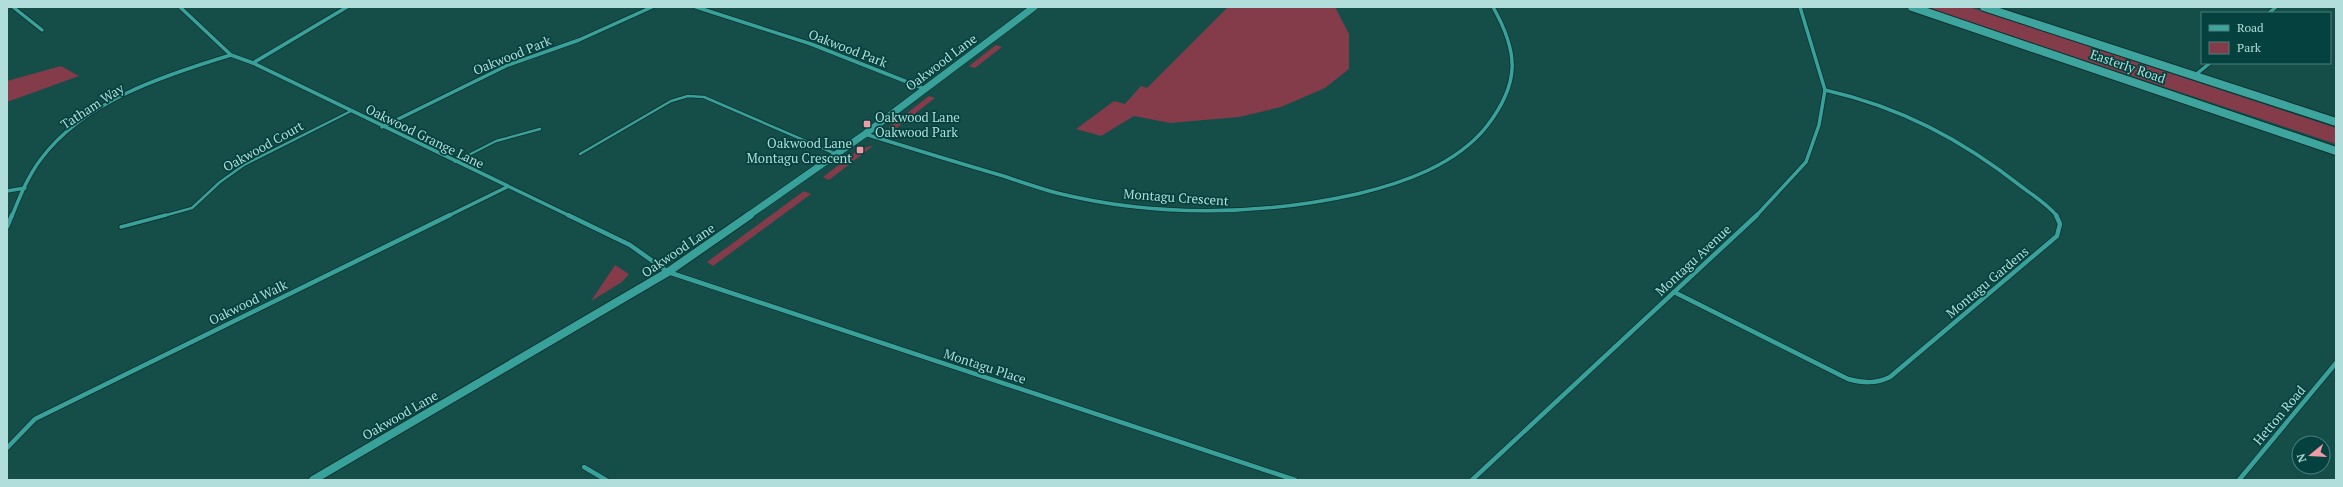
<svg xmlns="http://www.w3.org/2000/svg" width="2343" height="487" viewBox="0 0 2343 487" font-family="'PT Serif',serif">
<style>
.green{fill:#843b4a}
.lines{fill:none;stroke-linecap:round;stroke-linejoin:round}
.lane-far1-casing{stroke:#0f302e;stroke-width:4}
.lane-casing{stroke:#0f302e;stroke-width:5.5}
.street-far1-casing{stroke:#0f302e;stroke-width:5}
.street-casing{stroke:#0f302e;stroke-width:6}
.secondary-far1-casing{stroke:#0f302e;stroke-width:8}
.secondary-casing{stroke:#0f302e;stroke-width:10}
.primary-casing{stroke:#0f302e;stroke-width:10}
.lane-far1{stroke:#38a19a;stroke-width:2.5}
.lane{stroke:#38a19a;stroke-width:3.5}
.street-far1{stroke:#38a19a;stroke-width:3.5}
.street{stroke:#38a19a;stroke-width:4.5}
.secondary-far1{stroke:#38a19a;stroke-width:7}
.secondary{stroke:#38a19a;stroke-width:8}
.primary{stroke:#3ea59e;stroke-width:8}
.poi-dot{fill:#f39aa9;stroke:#05423f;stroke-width:1.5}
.labels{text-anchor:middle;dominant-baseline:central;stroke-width:3.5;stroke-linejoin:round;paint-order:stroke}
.street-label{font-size:13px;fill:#b1deda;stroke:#05423f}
.poi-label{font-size:13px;fill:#b1deda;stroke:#05423f;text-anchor:start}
</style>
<rect width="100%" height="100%" fill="#154d49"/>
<g class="green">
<path d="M1228 7H1335L1349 34V69L1325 88 1281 107 1239 117 1170 123 1134 116 1101 136 1076 129 1114 101 1125 104 1141 86 1147 88Z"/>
<path d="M1925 7H1969L2336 128V144Z"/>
<path d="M996 45 1002 47 975 68 969 66Z"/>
<path d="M61 66 79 76 7 102V81Z"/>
<path d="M929 96 935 98 889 134V127Z"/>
<path d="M873 146 829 180 823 177 861 148Z"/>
<path d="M804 191 811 194 713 266 707 262Z"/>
<path d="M615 265 629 274 622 282 591 301Z"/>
</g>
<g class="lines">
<defs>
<g id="lane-far1">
<path d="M580 154 671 101 688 96 704 97 836 154"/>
<path d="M455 162 496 141 540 129"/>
<path d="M163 216 192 208 220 182 244 165 351 111"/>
</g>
<path id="lane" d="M121 227 166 215"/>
<g id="street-far1">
<path d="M13 7 42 30"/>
<path d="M180 7 231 55 253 63 570 216"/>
<path d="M696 7 811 44 925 89"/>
<path d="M2269 13 2276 7"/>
<path d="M253 63 347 7"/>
<path d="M2194 76 2210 63"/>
<path d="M1825 90C1900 107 1961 139 2022 187 2034 196 2047 204 2057 216"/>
<path d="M382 127 508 65 579 40 652 7"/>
<path d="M865 134C910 148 955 162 1000 175 1019 181 1038 188 1057 193 1154 217 1259 216 1357 194 1403 183 1456 165 1487 126 1520 83 1519 53 1493 7"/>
<path d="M7 191 25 188"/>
<path d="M12 216C20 196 28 176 41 159 84 101 165 75 231 55"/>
<path d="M448 216 507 187"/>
<path d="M1756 216 1806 162 1819 125 1825 90 1800 7"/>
</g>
<g id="street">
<path d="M568 215 630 245 668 272 1295 480"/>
<path d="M7 227 12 215"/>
<path d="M1674 292 1848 379C1863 383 1876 384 1890 377L2057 236 2060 224 2056 215"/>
<path d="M7 448 35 419 450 215"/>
<path d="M584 467 606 480"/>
<path d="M1472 480 1757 215"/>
<path d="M2239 480 2336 363"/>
</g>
<path id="secondary-far1" d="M748 216 865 134 1034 7"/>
<path id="secondary" d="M313 480 668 272 750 215"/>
<g id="primary">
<path d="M1912 7 2336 151"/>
<path d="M1984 7 2336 122"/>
</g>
</defs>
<use href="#lane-far1" class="lane-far1-casing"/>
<use href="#lane" class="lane-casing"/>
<use href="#street-far1" class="street-far1-casing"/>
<use href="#street" class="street-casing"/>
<use href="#secondary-far1" class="secondary-far1-casing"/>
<use href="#secondary" class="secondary-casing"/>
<use href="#primary" class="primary-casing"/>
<use href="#lane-far1" class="lane-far1"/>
<use href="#lane" class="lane"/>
<use href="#street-far1" class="street-far1"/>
<use href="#street" class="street"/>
<use href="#secondary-far1" class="secondary-far1"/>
<use href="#secondary" class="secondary"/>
<use href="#primary" class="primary"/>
</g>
<g class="poi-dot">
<rect x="863" y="120" width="8" height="8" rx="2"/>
<rect x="856" y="146" width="8" height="8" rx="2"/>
</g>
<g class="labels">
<g class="street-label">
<text transform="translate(848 48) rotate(21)">Oakwood Park</text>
<text transform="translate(512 55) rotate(-22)">Oakwood Park</text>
<text transform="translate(941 62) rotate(-37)">Oakwood Lane</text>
<text transform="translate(2128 66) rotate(19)">Easterly Road</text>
<text transform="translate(92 106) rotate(-33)">Tatham Way</text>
<text transform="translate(425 136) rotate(26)">Oakwood Grange Lane</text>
<text transform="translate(263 146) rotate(-29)">Oakwood Court</text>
<text transform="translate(1176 197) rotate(4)">Montagu Crescent</text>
<text transform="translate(678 250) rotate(-34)">Oakwood Lane</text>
<text transform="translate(1693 260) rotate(-43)">Montagu Avenue</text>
<text transform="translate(1987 282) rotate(-40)">Montagu Gardens</text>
<text transform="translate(248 302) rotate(-26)">Oakwood Walk</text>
<text transform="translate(985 366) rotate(18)">Montagu Place</text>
<text transform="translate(400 415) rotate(-30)">Oakwood Lane</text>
<text transform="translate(2279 415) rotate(-50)">Hetton Road</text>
</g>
<g class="poi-label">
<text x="875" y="117">Oakwood Lane<tspan x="875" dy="15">Oakwood Park</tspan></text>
<text x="852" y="143" text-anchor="end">Oakwood Lane<tspan x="852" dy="15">Montagu Crescent</tspan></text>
</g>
</g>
<rect width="2343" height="487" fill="none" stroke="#b1deda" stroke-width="16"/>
<rect x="2201" y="12" width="130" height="52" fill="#05423f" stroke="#4a807d"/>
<rect x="2209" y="25" width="20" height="6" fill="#3ea59e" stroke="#4a807d"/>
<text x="2237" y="32" font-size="12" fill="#b1deda">Road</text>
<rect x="2209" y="42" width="20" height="12" fill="#843b4a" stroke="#4a807d"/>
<text x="2237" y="52" font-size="12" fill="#b1deda">Park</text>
<g transform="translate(2311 455) rotate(252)"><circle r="19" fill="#05423f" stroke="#4a807d"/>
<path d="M0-3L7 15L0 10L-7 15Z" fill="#f39aa9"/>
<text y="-6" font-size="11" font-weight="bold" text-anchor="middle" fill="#b1deda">N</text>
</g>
</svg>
